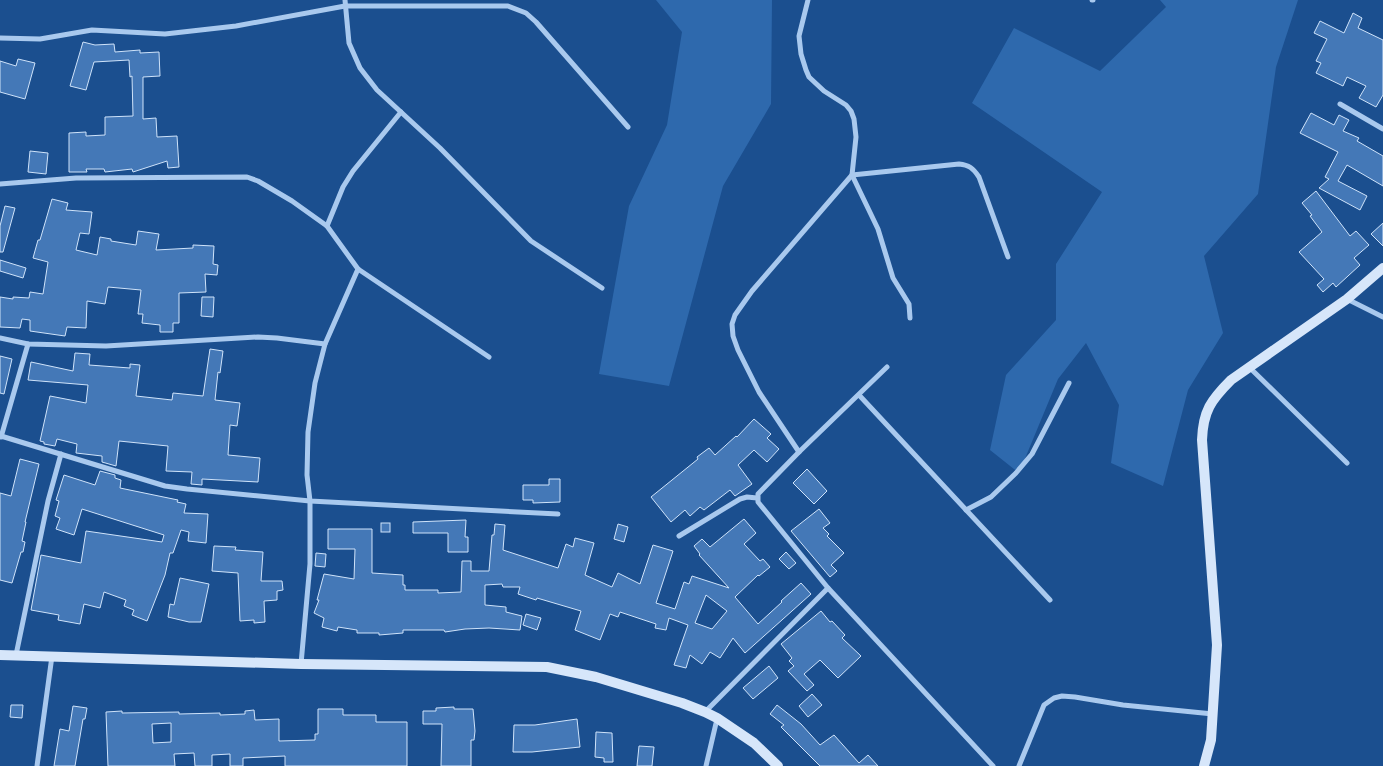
<svg xmlns="http://www.w3.org/2000/svg" width="1383" height="766" viewBox="0 0 1383 766" font-family="Lato,sans-serif">
<style>
.green{fill:#2e69ad}
.building{fill:#4478b7;stroke:#cfe3fa;fill-rule:evenodd}
.lines{fill:none;stroke-linecap:round;stroke-linejoin:round}
.street{stroke:#a9c9ee;stroke-width:5}
.secondary{stroke:#d6e6fa;stroke-width:10}
</style>
<rect width="100%" height="100%" fill="#1b4f8f"/>
<g class="green">
<path d="M656 0H772L771 104 723 186 669 386 599 374 629 206 667 125 682 32Z"/>
<path d="M1160 0H1298L1276 67 1258 194 1204 256 1223 333 1188 390 1163 486 1111 463 1119 405 1086 343 1058 379 1019 473 990 450 1006 375 1056 320V264L1102 192 972 103 1014 28 1100 71 1166 7Z"/>
</g>
<g class="building">
<path d="M1353 13 1362 18 1358 28 1383 40V95L1376 107 1359 98 1366 86 1347 77 1343 86 1316 73 1321 63 1316 61 1327 39 1314 33 1320 21 1344 33Z"/>
<path d="M83 42 95 45 114 44 115 52 140 50V53L159 52 160 76 143 77V119L156 118 157 137 177 136 179 167 168 168 167 161 133 172 132 169 105 172 104 169H86L87 172H69V133L86 132V136L105 135V117L133 116 132 76 130 77 129 60 94 62 86 90 70 86Z"/>
<path d="M18 59 35 63 25 99 0 92V61L16 66Z"/>
<path d="M1311 113 1334 125 1339 115 1349 120 1343 131 1359 138 1357 141 1383 156V186L1347 165 1338 181 1367 196 1360 210 1319 188 1329 179 1325 177 1338 152 1300 133Z"/>
<path d="M30 151 48 153 46 174 28 172Z"/>
<path d="M1316 191 1350 236 1356 231 1369 245 1354 258 1360 265 1336 287 1333 283 1323 292 1317 285 1324 279 1299 252 1322 232 1310 216 1312 215 1302 203Z"/>
<path d="M52 199 68 203 66 210 92 212 89 234 80 233 76 250 97 255 100 237 111 239V241L136 245 138 231 159 234 156 250 193 248V245L214 246 213 264 218 265 217 275 205 274 206 292 179 293V323H173V332H160V325L142 323 143 314H138L141 290 108 287 105 304 87 301 86 328 67 327 65 336 30 331V320L22 319 20 328 0 327V297L13 299V297L29 298 30 292 43 294 48 262 33 258 38 240H40Z"/>
<path d="M5 206 15 208 3 252H0V226Z"/>
<path d="M1383 223V246L1371 234Z"/>
<path d="M0 260 26 268 23 278 0 271Z"/>
<path d="M202 297H214L213 317 201 316Z"/>
<path d="M210 349 223 351 220 373 218 372 215 400 240 403 237 426 230 425 228 455 260 458 258 482 202 479V485L191 484 192 472 166 471 168 446 119 441 116 466 102 462V456L76 453 77 444 57 439 55 446 44 444V442L40 441 50 396 86 403 88 385 28 380 31 362 73 371 75 353 90 354 89 365 130 368V364L140 365 136 396 172 400 173 393 203 396Z"/>
<path d="M0 356 12 359 4 394 0 393Z"/>
<path d="M754 419 771 434 767 438 779 449 767 462 754 450 738 465 752 484 735 496 730 490 704 510 700 507 690 516 685 510 671 522 651 497 698 459 697 457 709 448 715 455 736 436 737 437Z"/>
<path d="M20 459 39 464 25 522H26L22 541 25 542 23 552H21L12 583 0 580V493L11 496Z"/>
<path d="M807 469 827 491 814 504 793 483Z"/>
<path d="M100 471 115 475V478L121 480 120 488 178 500 177 502 186 504 184 513 208 514 206 543 188 541 189 532 181 530 173 553H170L165 575 147 621 132 615 134 610 124 606 126 600 104 592 100 608 84 604 80 624 58 620 59 615 31 610 41 555 81 563 86 531 162 542 164 535 82 509 74 535 56 529 60 518 55 516 59 501 56 500 64 475 95 485Z"/>
<path d="M549 479H560V502L533 503V500H523V485H549Z"/>
<path d="M819 509 830 523 823 528 829 534 827 536 844 553 831 565 837 571 830 577 791 531Z"/>
<path d="M744 519 756 533 744 544 760 561 763 559 770 567 759 576 758 575 735 597 758 624 782 602 781 601 801 583 811 594 745 653 733 638 720 658 710 652 702 664 690 655 686 668 674 665 688 625 669 618 666 630 655 628 656 624 620 612 618 617 610 614 600 640 575 630 581 611 537 598 536 600 518 594 520 587H503L502 584 485 585V605L506 607V612L522 616 520 630 489 628 465 629 445 632 444 630H403V633L379 635V633H357V630L338 627 337 631 322 627 324 618 314 613 319 600H317L324 574 354 579 355 549H328V529H372V573L403 575V585H405V590H438V593L461 592 462 561H471V571H489L492 535H494L495 524 505 525 503 550 558 568 566 544 573 547 575 538 594 543 585 575 612 587 618 573 640 584 653 545 673 551 656 603 675 609 684 582 689 584 692 576 729 588 699 555 700 554 694 546 702 539 710 547ZM706 595 727 611 712 629 695 623Z"/>
<path d="M466 520 465 537H468V552H448V533H413V522Z"/>
<rect x="381" y="523" width="9" height="9"/>
<path d="M618 524 628 527 624 542 614 539Z"/>
<path d="M214 546 236 547 235 550 263 552 261 581H282L283 590 277 591V600L264 601 265 622 254 623V620L240 621 238 573 212 571Z"/>
<path d="M786 552 796 563 789 569 779 559Z"/>
<path d="M316 553 326 554 325 567 315 566Z"/>
<path d="M180 578 209 584 201 622H189L168 617 170 604 174 605Z"/>
<path d="M821 611 830 622 832 621 845 635 842 638 861 656 838 678 820 660 804 674 814 685 807 691 788 671 794 666 789 661 792 658 781 644Z"/>
<path d="M526 614 541 618 537 630 523 625Z"/>
<path d="M769 666 778 678 753 699 743 688Z"/>
<path d="M812 694 822 705 808 717 799 706Z"/>
<path d="M11 705H23L22 718 10 717Z"/>
<path d="M777 705 801 724 820 745 834 735 859 763 868 755 878 766H820L781 727 784 725 770 714Z"/>
<path d="M73 706 87 708 85 719H83L75 766H54L60 729 69 731Z"/>
<path d="M454 707V709H473L475 731 474 740H471V766H441L442 724H423V711H436V708Z"/>
<path d="M318 709H343V715H376V722H407V766H285V756L243 758V766H230V754L212 755V766H195L194 753 174 754 175 766H108L106 712 122 711V713L179 712V714L220 713V715L245 714V711L254 710 255 720 279 719V741L315 740V734H318ZM171 723V742L153 743 152 724Z"/>
<path d="M577 719 580 747 532 752H513L514 725H535Z"/>
<path d="M596 732 612 733 613 762H604V758L595 757Z"/>
<path d="M639 746 654 747 652 766H637Z"/>
</g>
<g class="lines">
<g class="street">
<path d="M345 0 349 43 360 68 377 90 440 148 531 241 602 288"/>
<path d="M808 0 799 36 801 54 806 70 809 77 824 91 846 105 851 111 854 119 856 137 852 175 878 229 893 278 909 304 910 318"/>
<path d="M1092 0H1093"/>
<path d="M0 38 40 39 92 30 165 34 236 26 345 6H508L526 13 536 22 628 127"/>
<path d="M1340 104 1383 129"/>
<path d="M0 184 76 178 247 177 258 181 292 201 327 226 358 269 489 357"/>
<path d="M327 226 343 187 353 171 401 112"/>
<path d="M1347 299 1383 317"/>
<path d="M0 338 28 344 106 346 258 337 277 338 325 344"/>
<path d="M887 367 799 452 758 494V502L828 588 993 766"/>
<path d="M1250 368 1347 463"/>
<path d="M859 395 1050 600"/>
<path d="M1 436 165 486 187 489 310 501 558 514"/>
<path d="M1 437 28 344"/>
<path d="M799 452 759 392 738 350 733 336 732 324 735 315 752 291 852 175 959 164C969 165 973 168 979 177L1008 257"/>
<path d="M966 510 991 497 1016 473 1032 454 1069 383"/>
<path d="M679 536 740 499 747 497 757 498"/>
<path d="M16 655 48 501 61 454"/>
<path d="M301 664 310 564V501L307 475 308 432 315 383 325 344 358 269"/>
<path d="M705 712 828 588"/>
<path d="M37 766 52 656"/>
<path d="M706 766 717 719"/>
<path d="M1019 766 1044 705 1054 698 1062 696 1075 697 1123 705 1213 714"/>
</g>
<g class="secondary">
<path d="M0 655 301 664 547 667 596 677 682 703 705 712 717 718 754 743 778 766"/>
<path d="M1204 766 1211 740 1217 645 1202 440C1203 411 1211 400 1231 380L1347 299 1383 268"/>
</g>
</g>
</svg>
